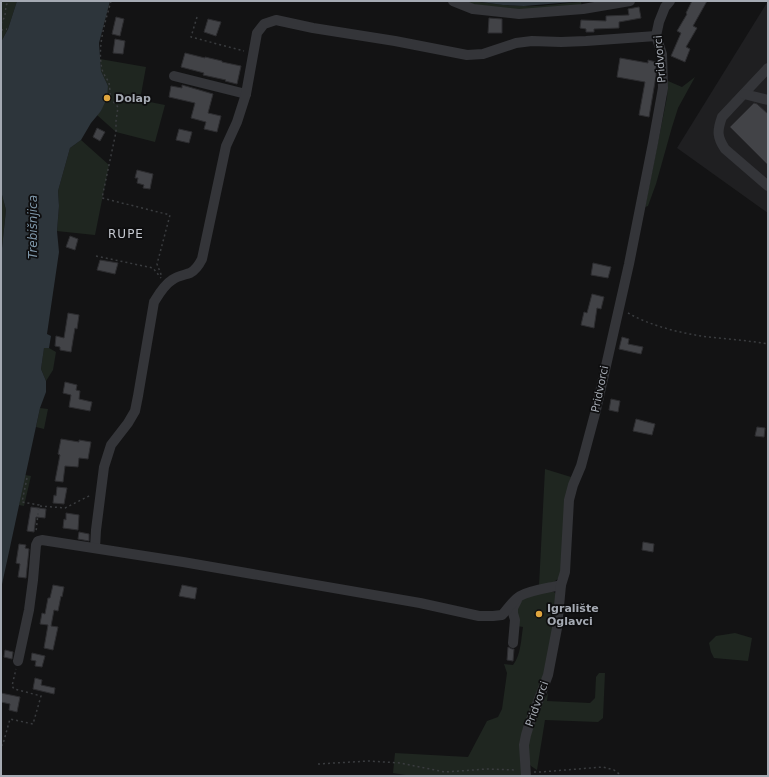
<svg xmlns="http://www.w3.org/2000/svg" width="769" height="777" viewBox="0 0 769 777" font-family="'DejaVu Sans',sans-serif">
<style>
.built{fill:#1f1f21}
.green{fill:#1f2620}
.water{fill:#2d353b}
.building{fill:#424347;stroke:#2d2d30}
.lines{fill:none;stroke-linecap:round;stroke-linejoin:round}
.path{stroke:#3a3c3f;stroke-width:1.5;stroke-dasharray:2 3;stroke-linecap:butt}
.minor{stroke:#343539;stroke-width:10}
.poi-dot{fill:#e0a63e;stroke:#0e0e0f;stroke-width:1.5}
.labels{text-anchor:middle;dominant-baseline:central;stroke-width:3.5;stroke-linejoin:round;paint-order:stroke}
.street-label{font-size:11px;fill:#a5aab3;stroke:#0e0e0f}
.poi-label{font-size:11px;font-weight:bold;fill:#a5aab3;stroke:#0e0e0f;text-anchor:start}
.water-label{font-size:12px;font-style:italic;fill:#7f98ab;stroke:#0e0e0f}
.neighbourhood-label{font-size:12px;letter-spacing:1px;fill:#c6c9d0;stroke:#0e0e0f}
</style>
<rect width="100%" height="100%" fill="#131314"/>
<path class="built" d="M768 1V213L677 148Z"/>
<g class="green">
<path d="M1 1H17L8 29 1 42Z"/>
<path d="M461 1C481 1 502 6 522 6 542 7 562 3 581 2L582 6 546 10 487 9Z"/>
<path d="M100 59 146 67 140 100 165 105 155 142 116 132 97 115 101 111 108 86 101 71Z"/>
<path d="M695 77 678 108 672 127 656 184 648 206 645 207 667 97 668 81 682 87Z"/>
<path d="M81 140 109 165 95 235 57 231 59 206 58 191 70 148Z"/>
<path d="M1 191 6 210 2 248 1 250Z"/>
<path d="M44 347 49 348 56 352 53 370 46 381 41 369Z"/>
<path d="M40 408 48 409 44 429 36 427Z"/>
<path d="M545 469 571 477 560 577 554 582 539 586Z"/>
<path d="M25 475 31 476 24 506 19 505Z"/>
<path d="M546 591 554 592 557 595 549 655 522 776H412L393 773 395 753 468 757 487 721 498 717 502 709 507 673 504 664 513 665C521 655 521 639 523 627L517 626 516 618 519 600Z"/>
<path d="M735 633 752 638 748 661 714 658 711 652 709 643 716 636Z"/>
<path d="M599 673H605L603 718 598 722 545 720 537 770 531 766 528 761V734L538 709 548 693 547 701 590 703 595 698 596 677Z"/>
</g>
<g class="water">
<path d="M17 1H110L99 43 101 71 108 86 107 98 101 111 91 123 81 140 70 148 58 191 59 206 57 231 59 252 47 334 51 336 49 348H44L41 369 46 381V392L40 408 1 589V250L2 248 6 210 1 191V42L8 29Z"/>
<path d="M474 1H585L524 6 503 5Z"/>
</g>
<g class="building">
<path d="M692 1H707L693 26 697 28 686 47 690 49 685 62 671 56 681 33 677 31 687 14 686 13Z"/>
<path d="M639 7 641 18 619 22V28L594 29V32H586V29L580 28 581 20 606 21V16L629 15 628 9Z"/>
<path d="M116 17 124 19 120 36 112 34Z"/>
<path d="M489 18 502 19V33H488Z"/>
<path d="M208 19 221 22 216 36 204 32Z"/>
<path d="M115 39 125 41 123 54 113 53Z"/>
<path d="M185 53 205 58V57L222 61V62L241 66 237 84 225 81 226 80 203 75 204 73 181 67Z"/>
<path d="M620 58 648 63V60L656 62V76L649 117 639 115 645 82 617 77Z"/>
<path d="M182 85 213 94 208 113 221 116 217 132 204 129 206 122 191 118 195 103 169 97 171 86 182 88Z"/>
<path d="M754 103 757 104 768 114V165L730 127Z"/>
<path d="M97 128 105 132 100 141 93 137Z"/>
<path d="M179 129 192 132 189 143 176 140Z"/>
<path d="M137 170 153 174 150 189 143 188 144 185 137 183 138 178H135Z"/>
<path d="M70 236 78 239 75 250 66 247Z"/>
<path d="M100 260 118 263 115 274 97 270Z"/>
<path d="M593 263 611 267 608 278 591 275Z"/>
<path d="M592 294 604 297 601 309 597 308 594 328 581 325 584 312 587 313Z"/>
<path d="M68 313 79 315 77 329 75 328 71 352 60 350V347L55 346 56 336 64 338Z"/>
<path d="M622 337 629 339 628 344 643 347 641 354 619 349Z"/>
<path d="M65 382 77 385 76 390 80 391 79 399 92 402 90 411 69 407 71 395 63 393Z"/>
<path d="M611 399 620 401 618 412 609 410Z"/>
<path d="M636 419 655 424 652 435 633 431Z"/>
<path d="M757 427 765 428 764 437 755 436Z"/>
<path d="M61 439 79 442V440L91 442 88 459 79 458 78 467 65 466 63 482 55 481 60 455 58 454Z"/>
<path d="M57 487 67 488 64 504 53 503 54 495 56 496Z"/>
<path d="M31 507 46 509 45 518 36 517 34 532 27 531Z"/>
<path d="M66 513 79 515 78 530 63 528 64 519 66 520Z"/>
<path d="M79 532 89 534V541L78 539Z"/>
<path d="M643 542 654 544 653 552 642 550Z"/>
<path d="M19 544 26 545 25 548 29 549 26 578 18 577 20 564 16 563Z"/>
<path d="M53 585 64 587 62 597 61 596 58 611 54 610 51 626 58 627 53 650 44 648 48 625 40 624 42 613 45 614 48 598H50Z"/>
<path d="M182 585 197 588 195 599 179 596Z"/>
<path d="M508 647 512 649H514L513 661 507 660Z"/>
<path d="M5 650 13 652 12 659 4 657Z"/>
<path d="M32 653 45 656 42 667 35 666 36 661 31 660Z"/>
<path d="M35 678 42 680 41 685 55 688 54 694 33 689Z"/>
<path d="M1 693 20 697 17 712 9 710 10 704 1 702Z"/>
</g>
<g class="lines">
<g class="path">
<path d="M111 1C105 23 97 46 102 69 103 74 107 78 109 83 110 87 110 93 110 98L118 107 116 121V132L102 198 170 215 157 264 162 277"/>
<path d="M197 17 191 37 244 51"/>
<path d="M1 24 5 16 6 5 10 1"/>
<path d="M1 30 7 29"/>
<path d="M96 256 153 268 161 278"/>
<path d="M628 313C649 325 676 332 701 336 723 339 746 340 768 344"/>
<path d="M27 478 22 502 39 505 36 532"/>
<path d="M40 506 65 508 91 495"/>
<path d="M1 746 3 744 10 719 33 724 41 696 14 689 12 686 16 669"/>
<path d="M318 764 369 761 400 763 445 772 487 769 516 770"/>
<path d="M534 772H540L603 767 614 770 622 776"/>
</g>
<g class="minor">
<path d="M453 1 473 9 519 14 583 9 630 1"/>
<path d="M768 68 722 117C717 131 717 137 725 149L768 186"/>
<path d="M174 76 246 94"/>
<path d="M744 94 768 100"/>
<path d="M95 548 96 530 104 467 111 445 128 423 135 411 138 396 154 302C159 294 164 285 172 280 177 276 184 275 190 273 196 270 199 265 202 259L226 146 237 122 246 94 257 33 264 24 276 20 313 28 395 41 467 55 483 54 516 43 532 41 561 42 586 41 656 36"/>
<path d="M513 643 515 620 513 613V608L517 600"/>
<path d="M18 661 29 610 33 580 36 545 38 541 42 540 183 562 420 603 479 616H493L502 615C508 609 513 600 520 596 531 590 549 588 561 585"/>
<path d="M526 776 524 745 526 735 529 725 548 675 557 628 561 585 565 572 569 500 573 485 581 466 596 410 629 264 653 143 663 88 662 54 656 36 659 22 665 7 670 1"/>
</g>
</g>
<g class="poi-dot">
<circle cx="107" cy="98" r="4"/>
<circle cx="539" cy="614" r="4"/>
</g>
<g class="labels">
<g class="street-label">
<text transform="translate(660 59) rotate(-95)">Pridvorci</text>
<text transform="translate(600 389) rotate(-78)">Pridvorci</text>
<text transform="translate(537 704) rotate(-70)">Pridvorci</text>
</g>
<g class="poi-label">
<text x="115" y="98">Dolap</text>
<text x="547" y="608">Igralište<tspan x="547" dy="13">Oglavci</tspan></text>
</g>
<g class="water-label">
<text transform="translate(33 227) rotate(-90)">Trebišnjica</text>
</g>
<g class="neighbourhood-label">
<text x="126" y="234">RUPE</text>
</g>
</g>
<rect width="769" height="777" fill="none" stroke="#a5aab3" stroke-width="4"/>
</svg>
